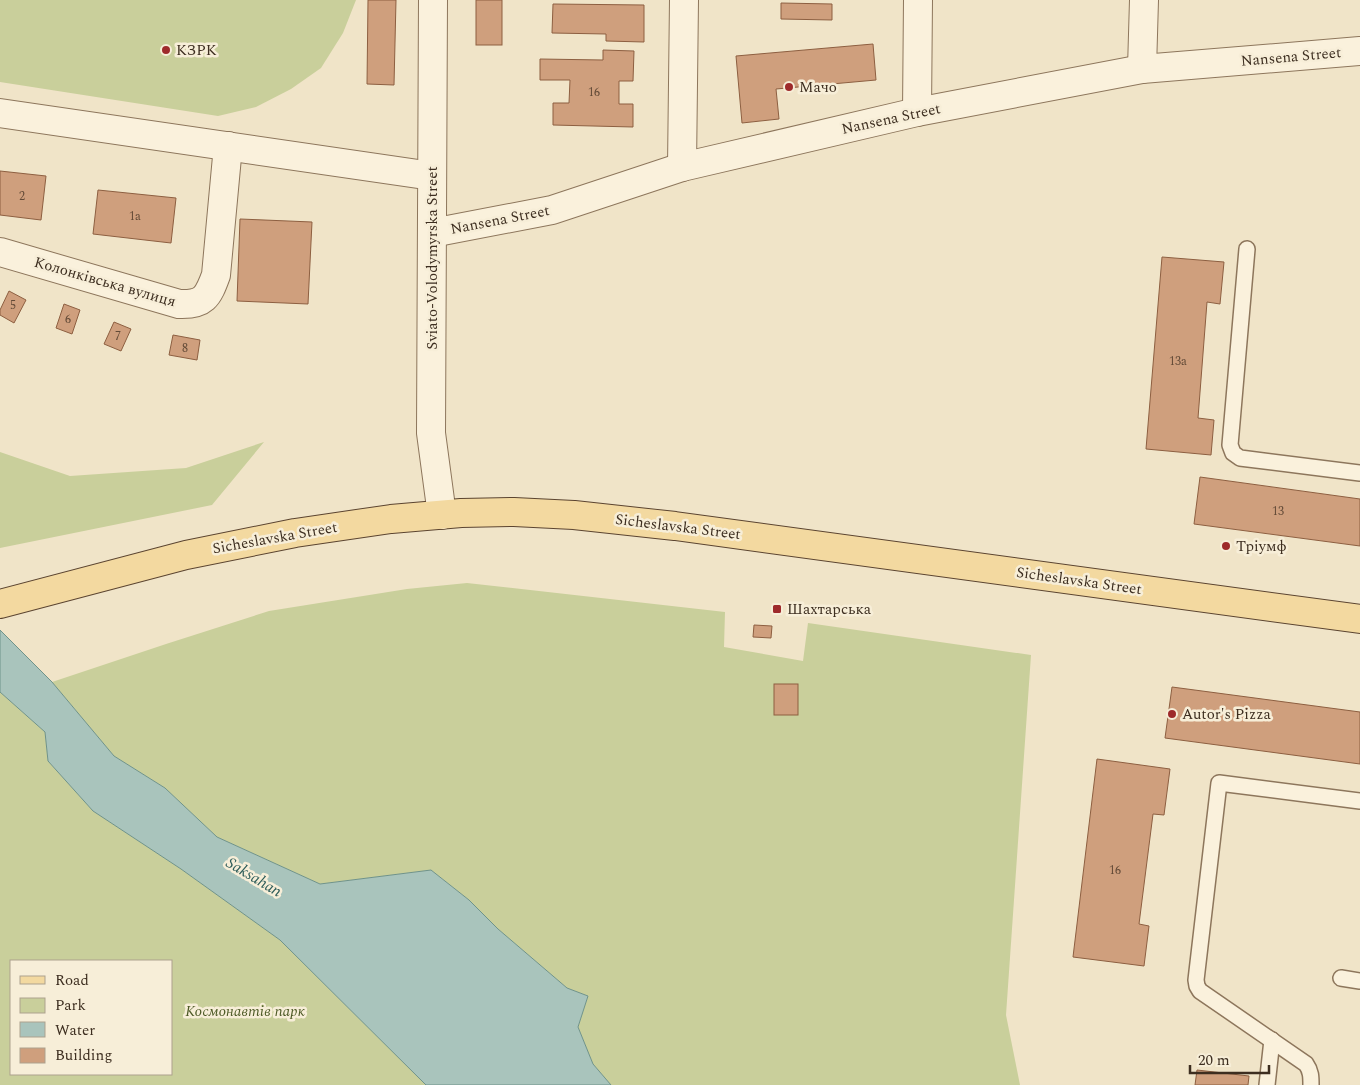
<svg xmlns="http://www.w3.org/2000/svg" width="1360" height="1085" viewBox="0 0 1360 1085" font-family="Spectral,serif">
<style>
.green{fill:#c9cf9b;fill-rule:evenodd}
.water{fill:#a9c4bc;stroke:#6f938a}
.building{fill:#cf9f7d;stroke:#8d5f41}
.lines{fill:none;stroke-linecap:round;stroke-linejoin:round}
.lane-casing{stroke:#8d765c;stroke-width:18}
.street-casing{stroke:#8d765c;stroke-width:30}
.primary-casing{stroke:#5b4430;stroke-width:30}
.lane{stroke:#faf1dc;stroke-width:15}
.street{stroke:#faf1dc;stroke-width:28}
.primary{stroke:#f3d9a0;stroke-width:28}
.poi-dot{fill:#9e2a2b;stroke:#f7eed8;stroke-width:2}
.labels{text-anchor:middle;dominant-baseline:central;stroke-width:5;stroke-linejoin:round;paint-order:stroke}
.number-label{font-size:12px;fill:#624a37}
.poi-label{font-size:15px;fill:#3d2e20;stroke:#f7eed8;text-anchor:start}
.street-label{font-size:15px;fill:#3d2e20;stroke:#f7eed8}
.park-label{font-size:15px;font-style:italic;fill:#4d5a26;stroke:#f7eed8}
.water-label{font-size:16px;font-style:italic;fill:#2f5d5a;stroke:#f7eed8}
</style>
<rect width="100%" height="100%" fill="#f0e4c8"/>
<g class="green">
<path d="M0 0H356L343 33 321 68 291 89 256 107 218 116 0 82Z"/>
<path d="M264 442 212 505 0 548V452L70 476 186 468Z"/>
<path d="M467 583 725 612 724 647 803 661 808 623 1031 655 1006 1015 1020 1085H611L593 1064 578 1027 588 996 567 988 498 929 469 900 431 870 320 884 217 837 165 788 114 756 52 682 166 644 269 611 407 589Z"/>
<path d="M0 692 45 732 48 761 93 811 181 869 280 940 426 1085H0ZM11 961H171V1074H11Z"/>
</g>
<path class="water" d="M0 630 52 682 114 756 165 788 217 837 320 884 431 870 469 900 498 929 567 988 588 996 578 1027 593 1064 611 1085H426L280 940 181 869 93 811 48 761 45 732 0 692Z"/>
<g class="building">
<path d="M368 0H396L394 85 367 84Z"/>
<rect x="476" y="0" width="26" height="45"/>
<path d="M781 3 832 4V20L781 19Z"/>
<path d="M553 4 644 5V42L606 41V34L552 33Z"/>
<path d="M873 44 876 80 776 89 779 119 742 123 736 56Z"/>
<path d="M603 50 634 51 633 81H619V104H633V127L553 125V103H569L570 80H540V59L603 60Z"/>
<path d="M0 171 46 176 41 220 0 215Z"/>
<path d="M98 190 176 198 171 243 93 234Z"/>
<path d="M240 219 312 222 308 304 237 301Z"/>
<path d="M1162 257 1224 262 1220 304 1207 302 1198 418 1214 420 1211 455 1146 449Z"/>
<path d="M9 291 26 300 14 323 0 315V310Z"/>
<path d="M64 304 80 310 72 334 56 328Z"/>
<path d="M114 322 131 329 121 351 104 344Z"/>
<path d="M173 335 200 340 197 360 169 355Z"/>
<path d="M1200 477 1360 499V546L1194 524Z"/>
<path d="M754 625 772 626 771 638 753 637Z"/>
<rect x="774" y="684" width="24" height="31"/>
<path d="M1172 687 1360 712V764L1165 738Z"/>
<path d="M1097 759 1170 769 1164 815 1153 814 1139 924 1149 926 1144 966 1073 957Z"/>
<path d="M1197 1070 1249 1076 1248 1085H1195Z"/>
</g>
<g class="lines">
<defs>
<g id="lane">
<path d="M1247 249 1230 445 1233 453 1240 458 1360 473"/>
<path d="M1341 978 1360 981"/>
<path d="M1267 1085 1272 1040"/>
<path d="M1311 1085C1311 1077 1311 1071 1306 1064L1200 991 1197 986 1196 980 1219 783 1360 801"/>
</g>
<g id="street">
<path d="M433 0 431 433 442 515"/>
<path d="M1142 69 1144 0"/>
<path d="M917 112 918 0"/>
<path d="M0 113 432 176"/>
<path d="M682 167 684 0"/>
<path d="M432 233 552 210 682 167 917 112 1142 69 1360 51"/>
<path d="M0 252 179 304C204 305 208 297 216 275L228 146"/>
</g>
<path id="primary" d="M0 604 186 555 295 533 391 519 461 513 514 512 574 515 675 526 1360 619"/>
</defs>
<use href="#lane" class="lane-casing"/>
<use href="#street" class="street-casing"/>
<use href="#primary" class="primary-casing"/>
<use href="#lane" class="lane"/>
<use href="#street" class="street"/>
<use href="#primary" class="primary"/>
</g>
<g class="poi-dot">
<circle cx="166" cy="50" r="5"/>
<circle cx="789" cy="87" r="5"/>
<circle cx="1226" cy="546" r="5"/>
<rect x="772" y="604" width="10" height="10" rx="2.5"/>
<circle cx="1172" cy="714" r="5"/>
</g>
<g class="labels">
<g class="number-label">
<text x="594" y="92">16</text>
<text x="22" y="196">2</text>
<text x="135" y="216">1а</text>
<text x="13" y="305">5</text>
<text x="68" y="319">6</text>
<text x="118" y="336">7</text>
<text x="185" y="348">8</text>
<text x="1178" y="361">13а</text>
<text x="1278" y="511">13</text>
<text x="1115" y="870">16</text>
</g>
<g class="poi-label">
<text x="176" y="50">КЗРК</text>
<text x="799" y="87">Мачо</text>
<text x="1236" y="546">Тріумф</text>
<text x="787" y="609">Шахтарська</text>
<text x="1182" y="714">Autor's Pizza</text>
</g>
<g class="street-label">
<text transform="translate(1291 57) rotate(-5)">Nansena Street</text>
<text transform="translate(891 119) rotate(-12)">Nansena Street</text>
<text transform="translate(500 220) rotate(-11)">Nansena Street</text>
<text transform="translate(432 258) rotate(-90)">Sviato-Volodymyrska Street</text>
<text transform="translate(105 282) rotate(16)">Колонківська вулиця</text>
<text transform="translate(678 527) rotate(7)">Sicheslavska Street</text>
<text transform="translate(275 538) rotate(-10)">Sicheslavska Street</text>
<text transform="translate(1079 581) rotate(8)">Sicheslavska Street</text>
</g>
<g class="park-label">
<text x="245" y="1011">Космонавтів парк</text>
</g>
<g class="water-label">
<text transform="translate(254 877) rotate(31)">Saksahan</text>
</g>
</g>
<rect x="10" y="960" width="162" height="115" fill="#f7eed8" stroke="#ada18e"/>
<rect x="20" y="976" width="25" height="8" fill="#f3d9a0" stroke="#ada18e"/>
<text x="55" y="985" font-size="15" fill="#3d2e20">Road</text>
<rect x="20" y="998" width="25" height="15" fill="#c9cf9b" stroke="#ada18e"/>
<text x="55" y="1010" font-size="15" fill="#3d2e20">Park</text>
<rect x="20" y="1022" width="25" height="15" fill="#a9c4bc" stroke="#ada18e"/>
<text x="55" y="1035" font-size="15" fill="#3d2e20">Water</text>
<rect x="20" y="1048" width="25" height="15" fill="#cf9f7d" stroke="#ada18e"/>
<text x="55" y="1060" font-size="15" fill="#3d2e20">Building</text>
<path d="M1190 1065v8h79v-8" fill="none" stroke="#3d2e20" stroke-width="2.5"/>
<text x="1198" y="1065" font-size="15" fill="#3d2e20" stroke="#f7eed8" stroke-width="4" paint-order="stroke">20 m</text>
</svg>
